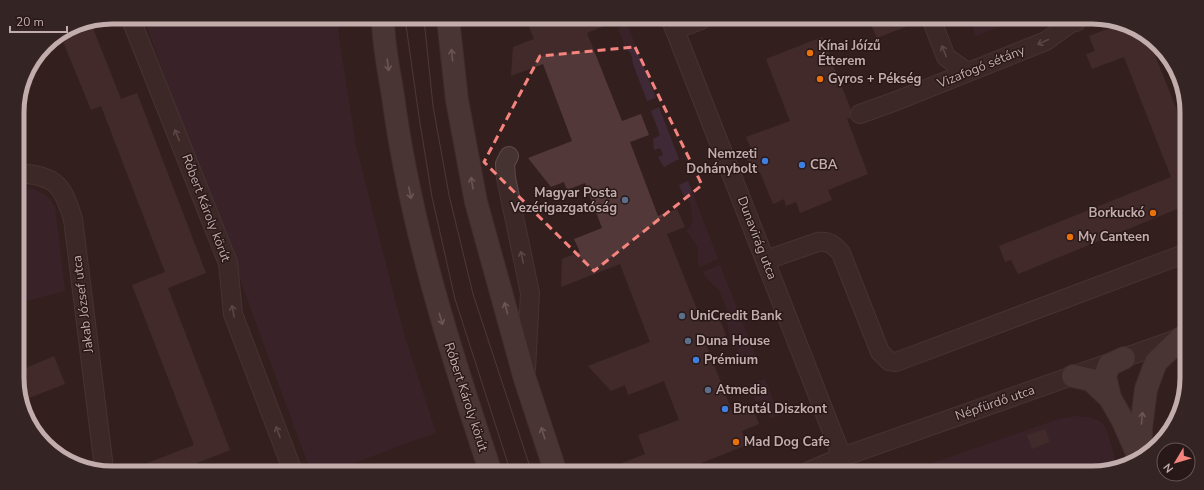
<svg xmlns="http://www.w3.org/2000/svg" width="1204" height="490" viewBox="0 0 1204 490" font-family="'Nunito Sans',sans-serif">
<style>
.green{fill:#3f2936}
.building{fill:#523838}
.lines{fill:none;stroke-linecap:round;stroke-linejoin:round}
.minor-casing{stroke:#5e4a4a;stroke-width:20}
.major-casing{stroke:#4f3c3c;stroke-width:24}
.minor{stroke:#453332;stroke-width:18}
.major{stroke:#655050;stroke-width:22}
.tram{stroke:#6c5554;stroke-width:1}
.oneway{stroke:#8a7675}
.oneway2{stroke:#ac9695}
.marked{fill:none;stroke:#f5847e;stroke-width:3;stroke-dasharray:8 5;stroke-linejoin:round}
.food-dot{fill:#e8710a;stroke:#291818;stroke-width:1.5}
.shop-dot{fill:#3f7fe0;stroke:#291818;stroke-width:1.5}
.service-dot{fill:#5c6f8a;stroke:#291818;stroke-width:1.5}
.labels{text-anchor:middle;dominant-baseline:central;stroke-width:3;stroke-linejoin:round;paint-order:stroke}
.poi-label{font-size:13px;font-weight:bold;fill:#c3adac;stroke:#291818;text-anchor:start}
.street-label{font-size:13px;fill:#c3adac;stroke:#291818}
.rim{fill:none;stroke:#c3adac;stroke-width:5}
</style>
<rect width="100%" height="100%" fill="#341f1f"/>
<g class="green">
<path d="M143 17 338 18 339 38 356 146 403 331 436 433 412 441 339 469H310Z"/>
<path d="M970 21 1011 22 976 36Z"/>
<path d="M627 24 656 98 647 101 633 64 631 54 625 47 618 28Z"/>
<path d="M28 69 34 84 22 88 27 70Z"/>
<path d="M659 107 679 159 664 167 658 157 663 155 660 148 654 150 653 139 660 135 651 111Z"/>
<path d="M688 181 718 259 700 267 698 262V247L687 231 693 221 690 203 683 194 679 185Z"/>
<path d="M34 189 47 196 55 207 65 291 18 303V190Z"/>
<path d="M720 265 756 357 742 364 737 357 740 356 738 347 732 349 727 322 722 315 728 312 719 290 707 279 703 272Z"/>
<path d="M765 379 779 415 771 419 763 400 756 402 749 385Z"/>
<path d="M1077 416C1085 417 1096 418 1102 423 1109 430 1114 456 1116 466L1098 473 924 472 922 467 1059 419Z"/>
</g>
<g class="building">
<path d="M526 19 619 20 587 33 622 121 641 114 649 135 630 142 658 216 677 209 685 227 667 234 702 322 719 316 726 336 706 344 733 414 752 406 759 424 742 431 747 445 681 471 607 470V469L645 454 638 435 679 420 664 381 628 395 625 385 611 391 588 366 650 342 620 264 561 287 562 259 580 252 574 239 602 228 585 183 567 190 564 182 551 187 528 158 572 141 543 64 511 76 513 47 534 39Z"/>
<path d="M90 21 121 99 137 93 206 273 168 288 230 450 197 463 199 468H138L137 467 194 445 132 285 165 272 101 106 91 110 60 34 76 24Z"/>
<path d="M869 21H918V22L877 38Z"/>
<path d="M1123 23 1149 40 1186 133 1185 211 1182 207 1018 274 1011 260 1005 262 999 246 1171 177 1124 57 1092 69 1086 54 1095 51 1089 36Z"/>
<path d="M822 37 851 110 850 118 847 119 868 174 828 190 832 200 800 213 796 202 786 206 784 199 773 204 760 172 753 175 747 159 754 156 746 137 790 121 766 59Z"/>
<path d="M54 356 65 384 21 401 19 396V371Z"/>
<path d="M1045 429 1050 442 1032 449 1027 435Z"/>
</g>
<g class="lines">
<defs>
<g id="minor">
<path d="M130 17 228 263 233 314 292 469"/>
<path d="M671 20 842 457"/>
<path d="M932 21 946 57 967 72"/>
<path d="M675 30 701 20"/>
<path d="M860 114 896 101 1046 41 1071 23 1076 22"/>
<path d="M509 156 505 164 506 178 530 293 526 370"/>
<path d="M18 173C55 176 62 183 73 219L104 468"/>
<path d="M766 260 818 242C829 241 834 245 841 253L880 352 889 361 896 362 1184 254"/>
<path d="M809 471 842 457 1180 338"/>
</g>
<g id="major">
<path d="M383 18C383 44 389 71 393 96 410 224 449 348 490 470"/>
<path d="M448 19 457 100 476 202 525 379 555 470"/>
<path d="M1073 376 1091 380 1110 398 1123 421 1137 453"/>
<path d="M1110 398 1105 376 1109 365 1124 358"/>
<path d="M1141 457V428L1146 389 1156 362 1181 338"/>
</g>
</defs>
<use href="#minor" class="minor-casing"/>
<use href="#major" class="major-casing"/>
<use href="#minor" class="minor"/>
<use href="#major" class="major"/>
<g class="tram">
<path d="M405 18 419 117 432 197 455 299 510 470"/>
<path d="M424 19 433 106 449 195 473 294 531 470"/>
</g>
</g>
<defs><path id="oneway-shaft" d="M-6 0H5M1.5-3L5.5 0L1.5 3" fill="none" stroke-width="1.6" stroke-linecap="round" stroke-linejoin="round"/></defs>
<g class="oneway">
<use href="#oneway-shaft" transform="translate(1043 42) rotate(155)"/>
<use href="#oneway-shaft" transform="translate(944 51) rotate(-112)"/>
<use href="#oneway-shaft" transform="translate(177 135) rotate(-112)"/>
<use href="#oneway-shaft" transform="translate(522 257) rotate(-102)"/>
<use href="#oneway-shaft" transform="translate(233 311) rotate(-101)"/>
<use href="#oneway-shaft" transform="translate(278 432) rotate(-111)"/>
</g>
<g class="oneway2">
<use href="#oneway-shaft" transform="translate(452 55) rotate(-96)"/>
<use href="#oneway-shaft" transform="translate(388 65) rotate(82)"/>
<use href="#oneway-shaft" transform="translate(472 183) rotate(-100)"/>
<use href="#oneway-shaft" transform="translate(410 193) rotate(79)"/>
<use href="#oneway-shaft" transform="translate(506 308) rotate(-105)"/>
<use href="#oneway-shaft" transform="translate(441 319) rotate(73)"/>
<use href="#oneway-shaft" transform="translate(1142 418) rotate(-85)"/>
<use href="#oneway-shaft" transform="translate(543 433) rotate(-108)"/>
</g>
<path d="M0 0H1204V490H0ZM635 47 702 185 594 271 484 162 540 56Z" fill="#341f1f" fill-opacity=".55" fill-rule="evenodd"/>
<path class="marked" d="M635 47 702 185 594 271 484 162 540 56Z"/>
<g class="food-dot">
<circle cx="810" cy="53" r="4"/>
<circle cx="820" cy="79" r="4"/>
<circle cx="1153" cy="213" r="4"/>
<circle cx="1070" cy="237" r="4"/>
<circle cx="736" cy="442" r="4"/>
</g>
<g class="shop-dot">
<circle cx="765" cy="161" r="4"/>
<circle cx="802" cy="165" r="4"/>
<circle cx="696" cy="360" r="4"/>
<circle cx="725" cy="409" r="4"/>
</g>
<g class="service-dot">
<circle cx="625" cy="200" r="4"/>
<circle cx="682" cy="316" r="4"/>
<circle cx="688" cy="341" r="4"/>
<circle cx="708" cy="390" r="4"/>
</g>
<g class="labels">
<g class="poi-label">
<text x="818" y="46">Kínai Jóízű<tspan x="818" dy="15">Étterem</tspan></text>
<text x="828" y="79">Gyros + Pékség</text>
<text x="757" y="154" text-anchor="end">Nemzeti<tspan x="757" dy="15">Dohánybolt</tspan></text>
<text x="810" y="165">CBA</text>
<text x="617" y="193" text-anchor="end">Magyar Posta<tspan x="617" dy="15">Vezérigazgatóság</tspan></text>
<text x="1145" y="213" text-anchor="end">Borkuckó</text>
<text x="1078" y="237">My Canteen</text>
<text x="690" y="316">UniCredit Bank</text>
<text x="696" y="341">Duna House</text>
<text x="704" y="360">Prémium</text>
<text x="716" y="390">Atmedia</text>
<text x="733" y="409">Brutál Diszkont</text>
<text x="744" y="442">Mad Dog Cafe</text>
</g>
<g class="street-label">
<text transform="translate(981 67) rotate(-22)">Vizafogó sétány</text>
<text transform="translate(206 208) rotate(69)">Róbert Károly körút</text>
<text transform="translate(757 238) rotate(69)">Dunavirág utca</text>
<text transform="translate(83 304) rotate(-97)">Jakab József utca</text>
<text transform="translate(466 397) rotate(72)">Róbert Károly körút</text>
<text transform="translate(995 403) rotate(-19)">Népfürdő utca</text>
</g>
</g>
<path d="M0 0H1204V490H0ZM112 24H1092A88 88 0 0 1 1180 112V378A88 88 0 0 1 1092 466H112A88 88 0 0 1 24 378V112A88 88 0 0 1 112 24Z" fill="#352424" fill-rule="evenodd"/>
<path class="rim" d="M112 24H1092A88 88 0 0 1 1180 112V378A88 88 0 0 1 1092 466H112A88 88 0 0 1 24 378V112A88 88 0 0 1 112 24Z"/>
<g transform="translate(1176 462) rotate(232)"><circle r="19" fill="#291818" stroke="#675453"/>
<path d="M0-3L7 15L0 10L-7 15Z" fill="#f5847e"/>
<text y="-6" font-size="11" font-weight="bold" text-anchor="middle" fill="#c3adac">N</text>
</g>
<path d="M10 26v6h57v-6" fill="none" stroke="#c3adac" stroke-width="2"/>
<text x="16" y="26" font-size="12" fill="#c3adac" stroke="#291818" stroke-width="3" paint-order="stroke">20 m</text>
</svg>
